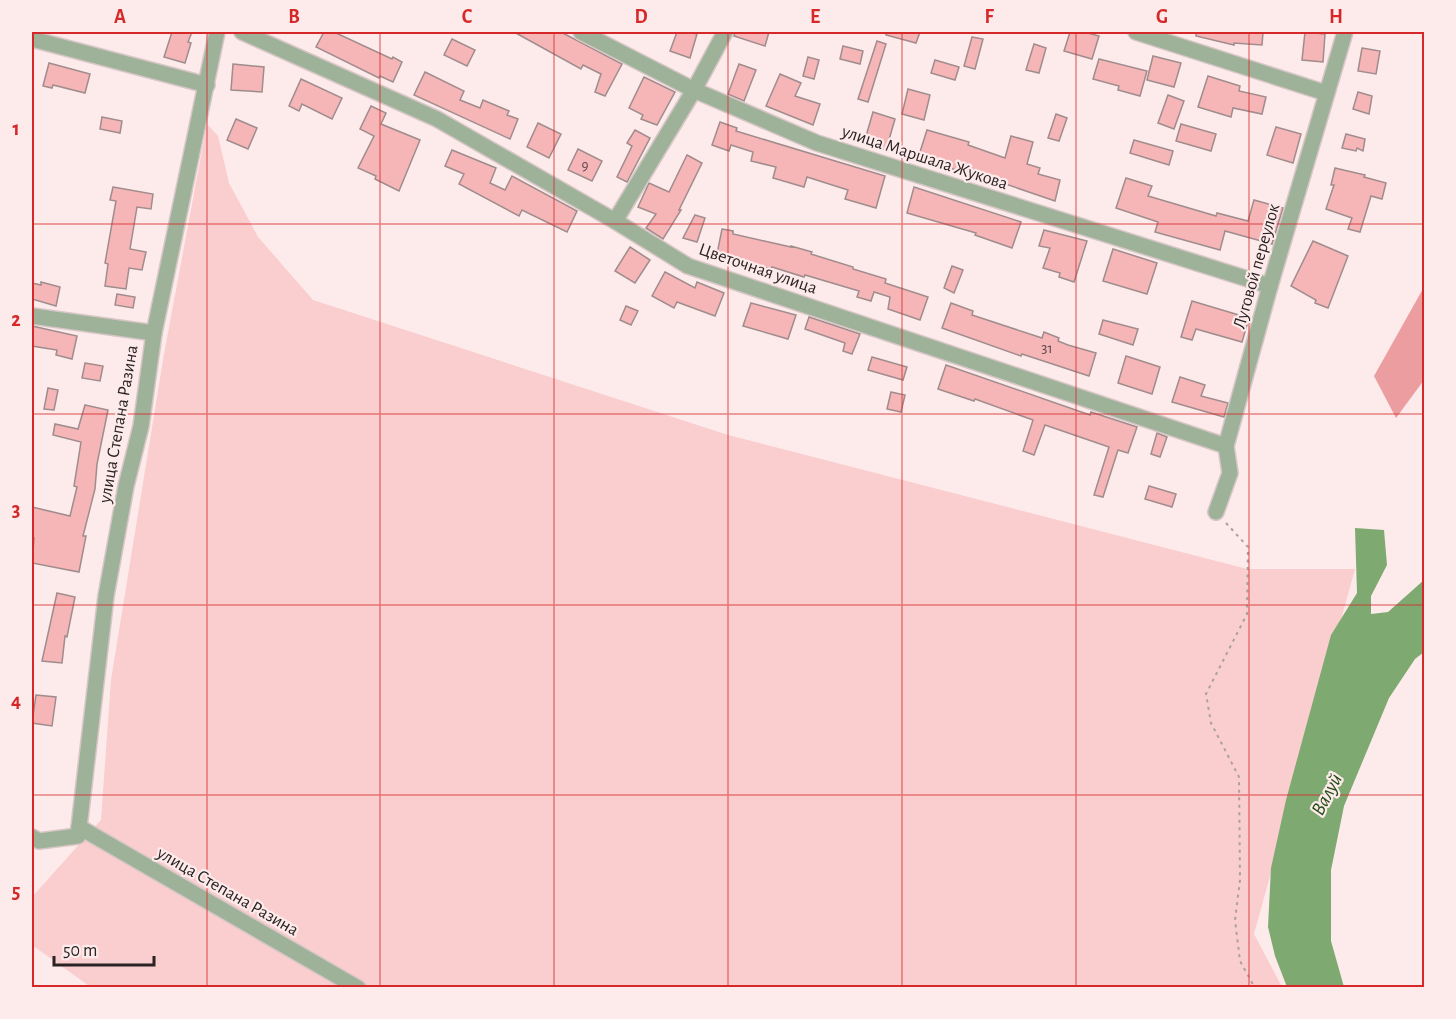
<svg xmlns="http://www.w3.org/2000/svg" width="1456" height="1019" font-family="'Alegreya Sans',sans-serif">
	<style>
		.green { fill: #facdce }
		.forest { fill: #eb9da0 }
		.water { fill: #7eaa71 }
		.building { fill: #f6b6b8; stroke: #a08c8c; stroke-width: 1.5 }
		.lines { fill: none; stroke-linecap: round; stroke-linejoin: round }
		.minor-casing { stroke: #d7c6c6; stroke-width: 18 }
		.path { stroke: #ad9f9f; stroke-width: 2; stroke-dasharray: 3 4.5; stroke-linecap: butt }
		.minor { stroke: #9eb299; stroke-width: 15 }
		.grid { fill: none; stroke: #d62828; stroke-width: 1.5; stroke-opacity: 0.55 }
		.labels { text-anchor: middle; stroke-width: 4.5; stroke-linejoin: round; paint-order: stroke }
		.number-label { font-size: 15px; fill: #5e4848 }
		.street-label { font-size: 18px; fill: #2b2323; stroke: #fdeaea }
		.water-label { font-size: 20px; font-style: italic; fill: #214c12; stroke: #fdeaea }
		.neatline { fill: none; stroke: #d62828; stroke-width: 2 }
		.grid-label { font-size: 20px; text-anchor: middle; font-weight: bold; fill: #d62828 }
	</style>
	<rect width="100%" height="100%" fill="#fdeaea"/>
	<polygon class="green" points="207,124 218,136 229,183 258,237 313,300 728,435 1247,569 1355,569 1254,934 1282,987 92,988 32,945 32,897 101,820 111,680 164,354"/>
	<polygon class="forest" points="1424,287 1424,380 1396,418 1374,376"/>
	<polygon class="water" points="1355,528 1384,530 1387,565 1371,596 1371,614 1388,612 1424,580 1424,652 1415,659 1389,698 1344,806 1331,870 1331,941 1344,987 1287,987 1275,956 1268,927 1271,868 1286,800 1331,635 1357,593"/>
	<g class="building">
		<polygon points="172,32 192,32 188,42 191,43 185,63 164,57"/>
		<polygon points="324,32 334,32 392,59 393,57 402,62 393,82 380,76 379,78 316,47"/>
		<polygon points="514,32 561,32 622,64 605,96 595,92 601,74 583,65 581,69"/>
		<polygon points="677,32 688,32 697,34 690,58 670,51"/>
		<polygon points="735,32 769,32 765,46 734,36"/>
		<polygon points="886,32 920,32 916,43 886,35"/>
		<polygon points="1070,32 1084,32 1099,36 1092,59 1064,51"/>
		<polygon points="1196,32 1263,32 1262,45 1234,43 1234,45 1196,36"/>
		<polygon points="1305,32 1325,34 1323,62 1302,60"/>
		<polygon points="972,37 983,39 975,69 964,66"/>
		<polygon points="452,39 475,50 467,66 444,55"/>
		<polygon points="877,41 886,44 868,102 858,99"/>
		<polygon points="1034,44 1046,48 1039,73 1026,70"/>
		<polygon points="843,46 863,51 860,64 840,59"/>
		<polygon points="1362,48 1380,51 1376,74 1358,71"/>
		<polygon points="1153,56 1181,63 1174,87 1147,80"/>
		<polygon points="808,57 819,60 814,79 803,76"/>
		<polygon points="1099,59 1147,71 1140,96 1118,90 1119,86 1093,79"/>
		<polygon points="935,60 959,67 955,80 931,73"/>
		<polygon points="49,63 90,74 85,93 53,85 52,88 43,86"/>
		<polygon points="233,64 264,67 262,92 231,90"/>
		<polygon points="739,64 756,70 744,101 728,94"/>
		<polygon points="425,72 464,91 460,100 480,108 483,100 509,111 507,115 518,119 510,139 414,95"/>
		<polygon points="780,74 801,83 795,96 820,104 813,125 766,106"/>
		<polygon points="1208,76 1240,86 1239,91 1266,97 1262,114 1233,108 1231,117 1198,107"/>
		<polygon points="644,77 675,92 657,125 641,119 643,115 629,108"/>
		<polygon points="301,79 342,98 332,119 302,104 299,111 289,106"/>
		<polygon points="908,89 930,95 924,120 902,114"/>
		<polygon points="1358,92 1372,96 1369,114 1353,109"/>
		<polygon points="1168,95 1184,101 1174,129 1158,123"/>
		<polygon points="371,106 386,113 381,124 420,140 399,191 375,179 376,176 358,168 374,136 360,129"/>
		<polygon points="873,112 895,119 886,150 864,143"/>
		<polygon points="1056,114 1067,118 1059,141 1048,138"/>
		<polygon points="102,117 122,121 120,133 100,129"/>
		<polygon points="236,119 257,128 248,149 227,140"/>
		<polygon points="720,122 737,128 736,131 885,176 876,208 845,199 848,190 807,177 804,187 773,178 776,167 751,161 753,152 731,145 729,151 712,145"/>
		<polygon points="538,123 561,134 549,158 527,147"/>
		<polygon points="1181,124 1216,134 1211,151 1176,141"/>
		<polygon points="1276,127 1301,134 1293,163 1267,155"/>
		<polygon points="635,130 650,138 627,182 617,177 632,146 627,143"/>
		<polygon points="927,130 969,142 968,145 1005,158 1011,136 1033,142 1027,164 1040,168 1038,174 1060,180 1055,201 988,178 987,180 918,158"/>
		<polygon points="1346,134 1365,139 1363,151 1357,148 1356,151 1342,148"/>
		<polygon points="1134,140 1173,151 1169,165 1130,153"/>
		<polygon points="578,149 602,161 592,181 568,170"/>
		<polygon points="452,150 496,168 490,183 505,190 512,176 577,211 567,232 522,210 519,216 459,184 464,174 445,166"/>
		<polygon points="687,155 702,163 679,210 681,210 663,239 646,228 656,214 638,207 649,183 669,192"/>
		<polygon points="1335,168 1365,175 1364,177 1386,183 1382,199 1371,196 1360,232 1348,229 1352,218 1326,209 1334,185 1331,185"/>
		<polygon points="1126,178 1152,186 1148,196 1216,216 1217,213 1248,221 1254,200 1283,208 1272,244 1225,231 1220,250 1155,232 1158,222 1116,208"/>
		<polygon points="113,187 153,194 151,209 137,207 130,249 146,252 142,270 129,268 126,289 105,286 108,264 105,263 116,201 110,200"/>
		<polygon points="914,187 1021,222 1012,248 975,235 976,233 907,213"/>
		<polygon points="695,215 705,218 697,242 683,238"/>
		<polygon points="722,229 733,231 733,234 791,247 791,246 812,252 811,254 853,267 853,269 886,279 885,283 928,297 920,320 888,309 890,297 874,292 871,301 857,297 859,291 805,275 804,277 772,267 771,269 727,259 727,261 716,259"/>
		<polygon points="1044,230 1087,241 1074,282 1059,277 1060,273 1043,268 1050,248 1039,246"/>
		<polygon points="1313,241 1348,256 1328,308 1315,303 1316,300 1291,286"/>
		<polygon points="630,247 650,260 635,283 615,271"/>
		<polygon points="1113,249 1157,263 1147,294 1103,281"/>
		<polygon points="952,266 963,270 954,293 944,288"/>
		<polygon points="665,272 695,288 697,282 724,293 715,316 677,302 674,308 652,296"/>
		<polygon points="41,282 60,287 56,306 32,299 32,283 41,285"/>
		<polygon points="117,294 135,297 133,308 115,305"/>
		<polygon points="1192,301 1249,318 1242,342 1196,329 1192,340 1181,337"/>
		<polygon points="751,303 796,315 788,339 743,326"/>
		<polygon points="951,303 973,311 972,315 1042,338 1044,332 1059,338 1058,341 1068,345 1096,353 1089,376 1022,354 1021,356 942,328"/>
		<polygon points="626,306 638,311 631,325 620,320"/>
		<polygon points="809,317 860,334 852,354 843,351 845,343 805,329"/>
		<polygon points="1103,320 1138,329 1133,345 1099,334"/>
		<polygon points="32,326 77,336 72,359 56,355 57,350 32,346"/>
		<polygon points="1126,356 1160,367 1152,394 1118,383"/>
		<polygon points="872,357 907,367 903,380 868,370"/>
		<polygon points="85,363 103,366 100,381 82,378"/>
		<polygon points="946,365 1090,415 1091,412 1137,427 1128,453 1118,450 1103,497 1094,495 1109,447 1045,425 1034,455 1023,451 1033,420 975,399 974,401 938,389"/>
		<polygon points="1180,377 1205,385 1201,396 1228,403 1224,417 1172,402"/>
		<polygon points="48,388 58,390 54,410 44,409"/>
		<polygon points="891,392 905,395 901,412 887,409"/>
		<polygon points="85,405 108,410 97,464 95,489 83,536 86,536 79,572 32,563 34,538 32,538 32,507 70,516 77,487 74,486 81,442 53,435 55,424 78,429"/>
		<polygon points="1157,433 1167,437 1160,457 1151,454"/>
		<polygon points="1149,486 1176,494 1172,507 1145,499"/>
		<polygon points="57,593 75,597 67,637 65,636 62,663 42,661"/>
		<polygon points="36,695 56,697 52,726 32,723"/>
	</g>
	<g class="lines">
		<g class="minor-casing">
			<g id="minor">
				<polyline points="242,32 437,119 615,221 688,266 1226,446"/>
				<polyline points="581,32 694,90 817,143 1270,286"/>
				<polyline points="1136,32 1326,93"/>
				<polyline points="32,39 207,85"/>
				<polyline points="615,221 694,90 725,32"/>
				<polyline points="32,316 154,333"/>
				<polyline points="1216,512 1230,473 1226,446 1270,286 1345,32"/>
				<polyline points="79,827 358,988"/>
				<polyline points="32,837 39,841 78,836 106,596 126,486 141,426 154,333 217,32"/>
			</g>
		</g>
		<polyline class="path" points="1226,523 1248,547 1247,614 1206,694 1211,723 1239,777 1240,880 1235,920 1240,961 1255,988"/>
		<use href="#minor" class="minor"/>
	</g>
	<path class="grid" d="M207 32V988M380 32V988M554 32V988M728 32V988M902 32V988M1076 32V988M1249 32V988M32 224H1424M32 414H1424M32 605H1424M32 795H1424"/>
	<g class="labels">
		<g class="number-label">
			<text x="585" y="170">9</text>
			<text x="1047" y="353">31</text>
		</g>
		<g class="street-label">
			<text transform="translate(925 157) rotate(18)" y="6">улица Маршала Жукова</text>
			<text transform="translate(1256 266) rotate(-74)" y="6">Луговой переулок</text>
			<text transform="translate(758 268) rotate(19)" y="6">Цветочная улица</text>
			<text transform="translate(118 424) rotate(-80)" y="6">улица Степана Разина</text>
			<text transform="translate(228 891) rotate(30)" y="6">улица Степана Разина</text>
		</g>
		<g class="water-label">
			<text transform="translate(1326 794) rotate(-62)" y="7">Валуй</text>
		</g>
	</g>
	<rect width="1456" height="1019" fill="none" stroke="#fdeaea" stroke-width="66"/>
	<path d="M54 956v9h100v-9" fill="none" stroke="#2b2323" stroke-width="3"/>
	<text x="63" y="956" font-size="18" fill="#2b2323" stroke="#fdeaea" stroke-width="4.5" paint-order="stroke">50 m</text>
	<rect x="33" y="33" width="1390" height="953" class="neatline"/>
	<g class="grid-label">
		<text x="120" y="23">A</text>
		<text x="294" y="23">B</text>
		<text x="467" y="23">C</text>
		<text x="641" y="23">D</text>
		<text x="815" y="23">E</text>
		<text x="989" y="23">F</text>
		<text x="1162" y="23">G</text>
		<text x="1336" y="23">H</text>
		<text x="16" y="135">1</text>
		<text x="16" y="326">2</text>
		<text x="16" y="516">3</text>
		<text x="16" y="707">4</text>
		<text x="16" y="898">5</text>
	</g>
</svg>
